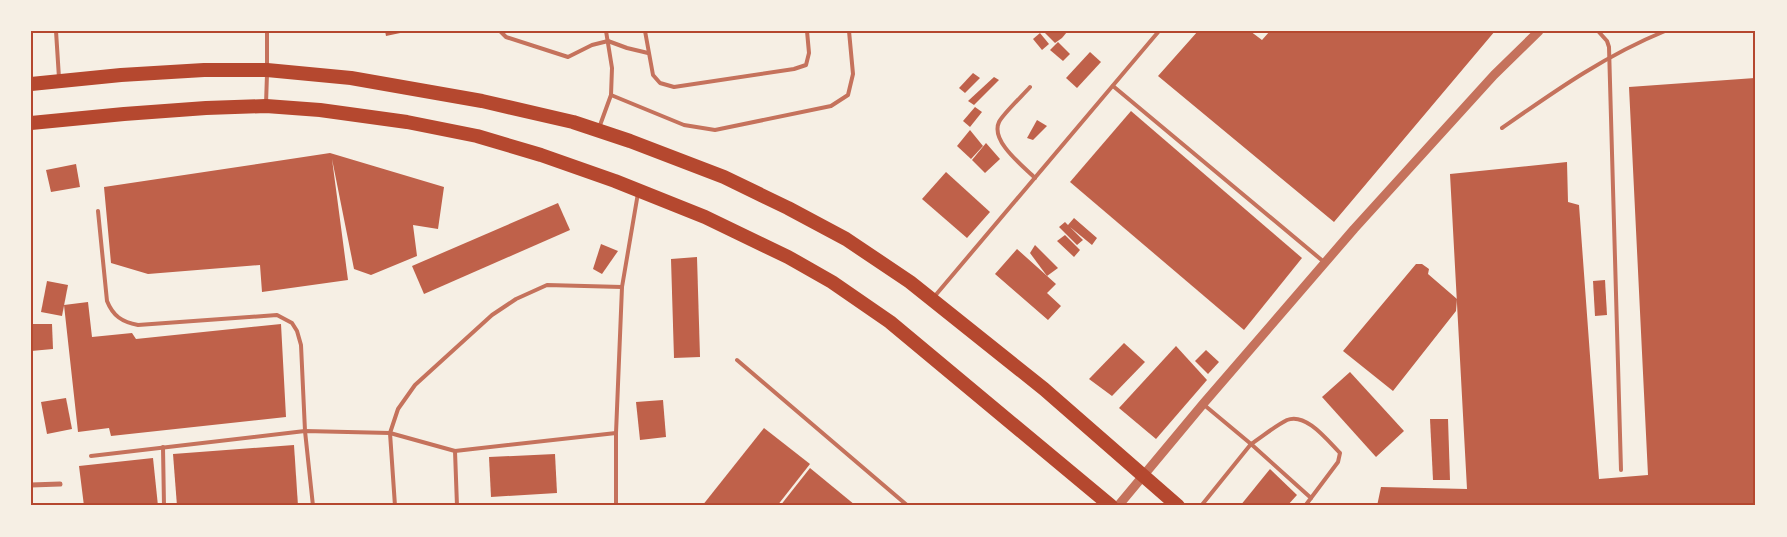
<svg xmlns="http://www.w3.org/2000/svg" width="1787" height="537" font-family="Figtree,sans-serif">
	<style>
		.building { fill: #bf614a }
		.lines { fill: none; stroke-linecap: round; stroke-linejoin: round }
		.service { stroke: #c5725c; stroke-width: 4 }
		.minor { stroke: #c5725c; stroke-width: 5 }
		.tertiary { stroke: #c5725c; stroke-width: 9 }
		.trunk { stroke: #b5482f; stroke-width: 14 }
		.neatline { fill: none; stroke: #b5482f; stroke-width: 2 }
	</style>
	<rect width="100%" height="100%" fill="#f6efe4"/>
	<g class="building">
		<polygon points="385,31 405,31 405,32 386,36"/>
		<polygon points="1043,31 1066,31 1067,32 1062,38 1055,43"/>
		<polygon points="1198,31 1250,31 1262,40 1270,31 1495,31 1334,222 1158,76"/>
		<polygon points="1040,33 1049,44 1042,50 1033,39"/>
		<polygon points="1058,42 1070,54 1063,61 1050,50"/>
		<polygon points="1090,52 1101,62 1077,88 1066,78"/>
		<polygon points="973,73 980,78 965,93 959,88"/>
		<polygon points="994,77 999,80 974,105 968,101"/>
		<polygon points="1755,78 1756,506 1377,506 1381,487 1467,489 1450,174 1567,162 1568,202 1579,205 1599,479 1648,475 1629,87"/>
		<polygon points="975,107 982,112 970,127 963,121"/>
		<polygon points="1131,111 1302,258 1244,330 1070,182"/>
		<polygon points="1037,120 1047,126 1033,140 1027,138"/>
		<polygon points="970,130 983,146 971,159 957,146"/>
		<polygon points="986,143 1000,159 985,173 972,160"/>
		<polygon points="330,153 444,187 438,229 413,225 417,256 371,275 354,269 332,159 348,280 262,292 260,265 148,274 111,263 104,187"/>
		<polygon points="76,164 80,187 51,192 46,170"/>
		<polygon points="946,172 990,212 967,238 922,199"/>
		<polygon points="558,203 570,230 424,294 412,266"/>
		<polygon points="1074,218 1097,238 1092,245 1070,227 1083,240 1077,245 1059,227 1065,222 1068,225"/>
		<polygon points="1065,235 1080,250 1074,257 1057,241"/>
		<polygon points="601,244 618,251 602,274 593,269"/>
		<polygon points="1035,245 1058,268 1047,276 1030,253"/>
		<polygon points="1017,249 1056,284 1047,293 1061,306 1048,320 995,274"/>
		<polygon points="697,257 700,357 674,358 671,259"/>
		<polygon points="1416,264 1422,264 1429,269 1428,274 1457,299 1456,311 1393,391 1343,351"/>
		<polygon points="1605,280 1607,315 1595,316 1593,281"/>
		<polygon points="47,281 68,285 62,316 41,312"/>
		<polygon points="88,302 92,337 132,333 136,339 281,324 286,417 111,436 109,428 78,432 64,305"/>
		<polygon points="31,324 52,324 53,349 31,351"/>
		<polygon points="1124,343 1145,362 1112,396 1089,379"/>
		<polygon points="1176,346 1207,380 1156,439 1119,408"/>
		<polygon points="1206,350 1219,362 1208,374 1195,361"/>
		<polygon points="1350,372 1404,431 1376,457 1322,397"/>
		<polygon points="66,398 72,429 47,434 41,402"/>
		<polygon points="663,400 666,437 640,440 636,402"/>
		<polygon points="1430,419 1448,419 1450,480 1433,480"/>
		<polygon points="764,428 810,464 777,506 702,506"/>
		<polygon points="294,445 298,506 177,506 173,454"/>
		<polygon points="555,454 557,493 491,497 489,457"/>
		<polygon points="153,458 158,506 84,506 79,466"/>
		<polygon points="810,468 855,505 854,506 780,506"/>
		<polygon points="1270,469 1297,495 1287,506 1240,506"/>
	</g>
	<g class="lines">
		<g class="service">
			<polyline points="56,31 59,78"/>
			<polyline points="267,31 267,67"/>
			<polyline points="500,31 506,37 568,57 592,45 608,41 627,48 648,53"/>
			<polyline points="645,31 653,75 660,83 674,87 794,69 806,65 809,53 807,31"/>
			<polyline points="1598,31 1607,41 1609,47 1621,470"/>
			<polyline points="1113,86 1324,262"/>
			<path d="M1030 87C1024 94 1003 114 999 122 990 141 1023 166 1035 178"/>
			<polyline points="611,95 684,125 715,130 831,106 848,95 853,74 849,31"/>
			<polyline points="266,104 267,74"/>
			<polyline points="599,128 611,95 612,68 606,31"/>
			<path d="M1502 128C1555 91 1604 56 1665 31"/>
			<path d="M98 211 107 301C113 316 122 322 138 325L277 315 292 323 297 331 301 345 305 431 313 506"/>
			<polyline points="934,297 1159,31"/>
			<polyline points="737,360 908,506"/>
			<path d="M1203 404 1251 444C1263 436 1275 426 1287 420 1306 412 1328 441 1340 453L1338 462 1311 498"/>
			<polyline points="163,447 164,506"/>
			<polyline points="455,451 616,433"/>
			<polyline points="91,456 305,431 390,433 455,451 457,506"/>
			<polyline points="395,506 390,433 398,409 415,385 492,315 516,299 547,285 622,287"/>
			<polyline points="616,506 616,433 622,287 638,193"/>
			<polyline points="1201,506 1251,444 1311,498 1305,506"/>
		</g>
		<polyline class="minor" points="31,485 60,484"/>
		<polyline class="tertiary" points="1118,506 1203,404 1354,229 1494,75 1539,31"/>
		<g class="trunk">
			<polyline points="31,84 121,75 204,70 267,70 351,78 482,101 573,122 630,141 724,177 788,208 846,239 910,282 1044,389 1178,506"/>
			<polyline points="31,123 124,114 206,108 266,106 320,110 407,122 477,136 541,155 615,181 705,217 788,257 832,282 890,322 1111,506"/>
		</g>
	</g>
	<rect width="1787" height="537" fill="none" stroke="#f6efe4" stroke-width="65"/>
	<rect x="32" y="32" width="1722" height="472" class="neatline"/>
</svg>
